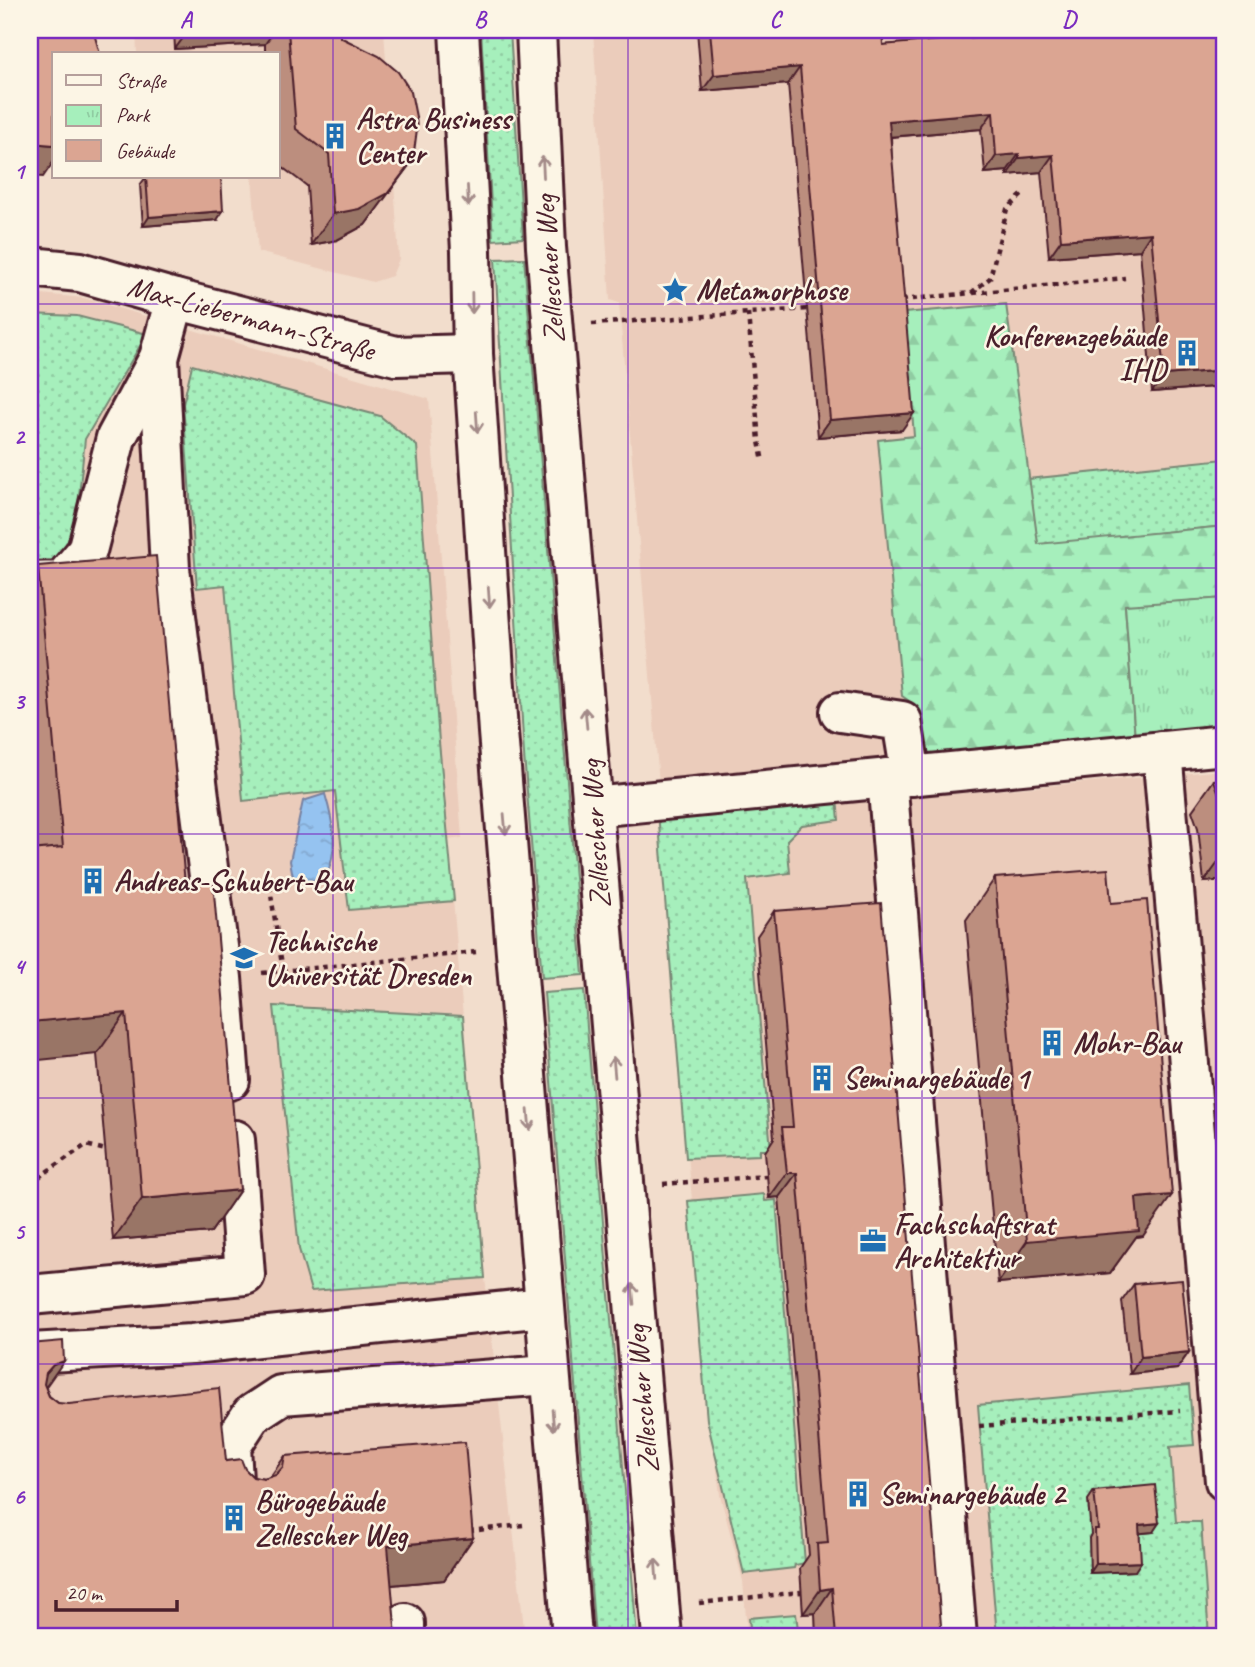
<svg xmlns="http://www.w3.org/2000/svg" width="1255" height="1667" font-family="Caveat,sans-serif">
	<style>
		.built { fill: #ebccbb }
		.grass { fill: url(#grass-dots); stroke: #788774; stroke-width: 2 }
		.forest { fill: url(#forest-firs); stroke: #788774; stroke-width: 2 }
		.park { fill: url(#park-tufts); stroke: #788774; stroke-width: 2 }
		.water { fill: url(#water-ripples); stroke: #7781a1; stroke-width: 2 }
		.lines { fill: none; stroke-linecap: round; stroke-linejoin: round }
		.minor-casing { stroke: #4a1f2b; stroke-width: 44 }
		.major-casing { stroke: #4a1f2b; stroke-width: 44 }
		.path { stroke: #4a1f2b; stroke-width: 4.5; stroke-dasharray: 5 5; stroke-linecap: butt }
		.minor { stroke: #fcf5e5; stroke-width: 38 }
		.major { stroke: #fcf5e5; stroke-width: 38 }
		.wall { fill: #bc8e7e; stroke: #4a1f2b; stroke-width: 2 }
		.shaded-wall { fill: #997466; stroke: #4a1f2b; stroke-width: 2 }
		.building { fill: #dba592; stroke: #4a1f2b; stroke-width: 2 }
		.oneway { stroke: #a38a88 }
		.grid { fill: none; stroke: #7b2cbf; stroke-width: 2; stroke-opacity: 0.55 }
		.labels { text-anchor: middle; stroke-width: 5; stroke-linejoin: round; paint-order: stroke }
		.poi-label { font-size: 30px; font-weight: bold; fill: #4a1f2b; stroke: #fcf5e5; text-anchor: start }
		.street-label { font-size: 30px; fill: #4a1f2b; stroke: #fcf5e5 }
		.neatline { fill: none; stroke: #7b2cbf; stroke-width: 2.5 }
		.grid-label { font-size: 23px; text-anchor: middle; font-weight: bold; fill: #7b2cbf }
	</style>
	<defs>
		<pattern id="grass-dots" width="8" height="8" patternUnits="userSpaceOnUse" patternTransform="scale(1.75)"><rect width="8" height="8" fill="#a6efbc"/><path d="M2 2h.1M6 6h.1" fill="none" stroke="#90cca2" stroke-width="1.8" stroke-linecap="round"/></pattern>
		<pattern id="forest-firs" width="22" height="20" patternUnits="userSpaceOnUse" patternTransform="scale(1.75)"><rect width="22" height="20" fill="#a6efbc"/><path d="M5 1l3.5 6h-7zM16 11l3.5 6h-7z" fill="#90cca2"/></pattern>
		<pattern id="park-tufts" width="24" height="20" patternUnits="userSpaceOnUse" patternTransform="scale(1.75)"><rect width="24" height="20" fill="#a6efbc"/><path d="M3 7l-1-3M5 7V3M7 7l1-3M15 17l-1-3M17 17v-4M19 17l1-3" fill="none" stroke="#90cca2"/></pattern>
		<pattern id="water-ripples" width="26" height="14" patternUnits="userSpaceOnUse" patternTransform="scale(1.75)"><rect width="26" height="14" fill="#95c3f0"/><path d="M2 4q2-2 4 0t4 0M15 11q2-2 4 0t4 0" fill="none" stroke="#82a7ce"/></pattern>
	</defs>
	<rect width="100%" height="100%" fill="#f2ddcc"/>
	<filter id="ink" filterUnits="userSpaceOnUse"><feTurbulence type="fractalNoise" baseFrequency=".0143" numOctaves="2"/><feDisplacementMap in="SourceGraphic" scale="14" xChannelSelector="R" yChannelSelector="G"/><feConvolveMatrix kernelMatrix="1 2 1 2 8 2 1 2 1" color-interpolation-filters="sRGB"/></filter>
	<g filter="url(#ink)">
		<g class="built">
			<polygon points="136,30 384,30 399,259 392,276 373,282 258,252 252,177 278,177 278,54 137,54"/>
			<polygon points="593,30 1225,30 1225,459 1028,479 1006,304 904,314 914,437 878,440 902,696 912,703 922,760 659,783 619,303 610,300"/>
			<polygon points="30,293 84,298 429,399 462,838 448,840 485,1278 525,1637 30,1637"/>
			<polygon points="1225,770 1225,1637 730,1637 729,1632 747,1629 743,1581 720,1495 709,1403 660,820"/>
		</g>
		<g class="grass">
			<polygon points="481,30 510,30 523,238 493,240"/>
			<polygon points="524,258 583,975 542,978 524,755 495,259"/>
			<polygon points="30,314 77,316 147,334 85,439 78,505 77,544 60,560 30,572"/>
			<polygon points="192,365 380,416 417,446 439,742 454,901 349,910 335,791 243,801 225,585 197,588 183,404"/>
			<polygon points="1225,459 1225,526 1038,545 1028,479"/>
			<polygon points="837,798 839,820 802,825 787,840 790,873 747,879 771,1150 760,1150 760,1155 686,1158 658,812"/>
			<polygon points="584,990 637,1637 595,1637 544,993"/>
			<polygon points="274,1006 463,1016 485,1278 311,1291 299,1249"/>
			<polygon points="764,1194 765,1201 776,1200 805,1563 795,1565 794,1568 744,1574 707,1420 688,1201"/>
			<polygon points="1189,1385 1194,1445 1170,1447 1176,1522 1201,1522 1209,1637 997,1637 978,1405"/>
			<polygon points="796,1614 799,1637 751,1637 749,1618"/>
		</g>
		<polygon class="forest" points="1006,304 1038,544 1225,526 1225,598 1125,606 1135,739 922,760 912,703 902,696 878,440 914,436 904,313"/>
		<polygon class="park" points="1225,598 1225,729 1135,739 1125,605"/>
		<path class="water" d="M325 794C333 821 340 853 324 879L294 882 290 861 303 801Z"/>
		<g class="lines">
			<g class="minor-casing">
				<g id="minor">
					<polyline points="30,267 80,272 175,299 396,356 473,354"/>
					<polyline points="159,358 170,569 222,978 230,1080"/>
					<polyline points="30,582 62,581 87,551 116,438 159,358 175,299"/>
					<polyline points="840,712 902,721 911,776"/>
					<polyline points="1162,751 1225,1481"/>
					<polyline points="887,778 957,1637"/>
					<polyline points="593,807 1225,745"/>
					<polyline points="30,1295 245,1275 235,1140"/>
					<polyline points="30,1353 192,1344 544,1307"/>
					<polyline points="234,1499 231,1446 252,1414 281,1395 549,1375"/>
					<polyline points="405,1637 405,1623"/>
				</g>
			</g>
			<g class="major-casing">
				<g id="major">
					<polyline points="459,30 471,251 473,354 498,732 572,1637"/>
					<polyline points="536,30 546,247 662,1637"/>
				</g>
			</g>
			<g class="path">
				<polyline points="973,293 1125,278"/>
				<polyline points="902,300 971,293 990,278 1007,209 1024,193"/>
				<polyline points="748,313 759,441 763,462"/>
				<polyline points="592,324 807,309"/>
				<polyline points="268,876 283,971"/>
				<polyline points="262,973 476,952"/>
				<polyline points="30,1183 86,1145 106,1150"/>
				<polyline points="663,1184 767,1176"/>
				<polyline points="979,1426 1180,1411"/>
				<polyline points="469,1531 523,1525"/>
				<polyline points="699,1603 801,1592"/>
			</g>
			<use href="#minor" class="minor"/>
			<use href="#major" class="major"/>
		</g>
		<g class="wall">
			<polygon points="174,30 340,30 340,37 413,160 365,225 337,240 311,245 307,186 278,164 278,54 265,54 265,44 175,49"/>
			<polygon points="697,30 882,30 883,45 996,35 995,30 1225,30 1225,386 1152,392 1140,250 1049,257 1041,172 1007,175 1007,171 985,173 981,129 891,137 902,430 818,437 788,84 702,91"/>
			<polygon points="146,177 217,220 143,226 140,185"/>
			<polygon points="38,566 185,884 240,1190 211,1232 113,1240 97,1054 31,850 30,838 30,578"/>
			<polygon points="1225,779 1225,880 1204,882 1198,828 1192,811 1214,780"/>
			<polygon points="995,878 1111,903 1143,1236 1136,1237 1110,1273 998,1283 966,920"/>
			<polygon points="774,911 942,1637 816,1637 815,1613 803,1614 800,1568 809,1555 779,1197 769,1198 765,1152 774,1138 757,936"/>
			<polygon points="1134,1284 1189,1352 1177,1369 1130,1374 1122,1301"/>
			<polygon points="30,1344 49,1396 58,1403 226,1461 245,1469 253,1477 264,1479 270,1477 285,1456 473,1538 444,1580 391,1585 30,1637"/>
			<polygon points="1094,1491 1153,1532 1140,1533 1135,1571 1090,1573 1089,1538 1091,1534 1088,1500"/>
		</g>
		<g class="shaded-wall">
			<polygon points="189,30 275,30 265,44 175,49"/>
			<polygon points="800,67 788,84 702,91 714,75"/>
			<polygon points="993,112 981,129 877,138 889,121"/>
			<polygon points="30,143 54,145 54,161 43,177 30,176"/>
			<polygon points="1019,154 1007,171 985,173 996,156"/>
			<polygon points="1053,155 1041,172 1007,175 1019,158"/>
			<polygon points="413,160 365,225 337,240 311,245 333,214"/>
			<polygon points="223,211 217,220 143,226 149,217"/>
			<polygon points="1151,233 1140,250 1049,257 1061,240"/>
			<polygon points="1225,370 1225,386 1152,392 1164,375"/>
			<polygon points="914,413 902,430 818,437 830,420"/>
			<polygon points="1225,853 1225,880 1204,882"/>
			<polygon points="126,1013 97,1054 30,1061 30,1022"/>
			<polygon points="787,1173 797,1173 779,1197 769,1198"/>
			<polygon points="240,1190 211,1232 113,1240 142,1199"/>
			<polygon points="1172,1195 1143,1236 1136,1237 1110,1273 998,1283 1027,1241 1136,1198"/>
			<polygon points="1189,1352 1177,1369 1130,1374 1141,1357"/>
			<polygon points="64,1361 35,1402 46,1373 53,1365"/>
			<polygon points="1159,1523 1153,1532 1133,1534 1139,1525"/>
			<polygon points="473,1538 444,1580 359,1588 388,1546"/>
			<polygon points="1141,1562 1135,1571 1090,1573 1096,1564"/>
			<polygon points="832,1588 815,1613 803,1614 820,1590"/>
		</g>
		<g class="building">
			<polygon points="30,30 93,30 100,54 54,54 54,145 30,143"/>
			<polygon points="288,30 340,30 340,37 379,56 398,72 411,92 416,117 417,129 413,160 387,194 359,209 333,214 329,154 296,129"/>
			<polygon points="710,30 882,30 883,45 1009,34 1009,30 1225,30 1225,370 1164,375 1151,233 1061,240 1053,155 1019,158 1019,154 996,156 993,112 889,121 914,413 830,420 800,67 714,75"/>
			<polygon points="146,177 221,177 223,211 149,217"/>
			<polygon points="156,556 185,884 213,882 240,1190 142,1199 126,1013 30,1022 30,850 63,847 38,566"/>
			<polygon points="1225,779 1225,842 1220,797 1214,780"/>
			<polygon points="1108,869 1111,903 1147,900 1172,1195 1136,1198 1139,1231 1027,1241 995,878"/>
			<polygon points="881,903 942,1637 836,1637 832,1588 820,1590 817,1544 828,1543 797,1173 787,1173 782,1127 793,1127 774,911"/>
			<polygon points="1182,1280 1189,1352 1141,1357 1134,1284"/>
			<polygon points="63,1341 64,1361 53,1365 46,1373 44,1384 49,1396 58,1403 69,1404 219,1388 226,1461 241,1459 245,1469 253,1477 264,1479 276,1475 283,1467 285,1456 465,1442 473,1538 388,1546 396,1637 30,1637 30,1344"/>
			<polygon points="1155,1485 1159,1523 1139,1525 1141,1562 1096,1564 1095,1529 1098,1529 1094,1491"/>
		</g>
		<defs><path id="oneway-shaft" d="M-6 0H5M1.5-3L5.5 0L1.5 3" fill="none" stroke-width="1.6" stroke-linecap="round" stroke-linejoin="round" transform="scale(1.75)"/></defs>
		<g class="oneway">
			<use href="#oneway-shaft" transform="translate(543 167) rotate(-93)"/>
			<use href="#oneway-shaft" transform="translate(468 196) rotate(87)"/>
			<use href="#oneway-shaft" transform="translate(472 303) rotate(89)"/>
			<use href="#oneway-shaft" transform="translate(477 422) rotate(86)"/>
			<use href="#oneway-shaft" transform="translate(489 597) rotate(86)"/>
			<use href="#oneway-shaft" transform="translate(586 718) rotate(-95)"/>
			<use href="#oneway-shaft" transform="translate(505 824) rotate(85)"/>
			<use href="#oneway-shaft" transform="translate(614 1067) rotate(-95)"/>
			<use href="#oneway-shaft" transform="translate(529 1120) rotate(85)"/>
			<use href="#oneway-shaft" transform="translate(633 1294) rotate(-95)"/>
			<use href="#oneway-shaft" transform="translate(553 1420) rotate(85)"/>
			<use href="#oneway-shaft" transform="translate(656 1569) rotate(-94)"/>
		</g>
	</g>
	<path class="grid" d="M333 30V1637M628 30V1637M922 30V1637M30 304H1225M30 568H1225M30 834H1225M30 1098H1225M30 1364H1225"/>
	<defs>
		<g id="building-bare" transform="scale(2.1)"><path d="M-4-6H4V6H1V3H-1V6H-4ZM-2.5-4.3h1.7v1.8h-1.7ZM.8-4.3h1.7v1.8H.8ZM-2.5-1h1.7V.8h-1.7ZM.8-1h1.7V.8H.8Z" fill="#1f6fb2" stroke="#fcf5e5" stroke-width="2.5" paint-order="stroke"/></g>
		<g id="sight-bare" transform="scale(2.1)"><path d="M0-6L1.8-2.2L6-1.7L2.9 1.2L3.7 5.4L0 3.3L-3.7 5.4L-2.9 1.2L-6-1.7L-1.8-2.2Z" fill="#1f6fb2" stroke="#fcf5e5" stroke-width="2.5" paint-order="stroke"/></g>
		<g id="university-bare" transform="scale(2.1)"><path d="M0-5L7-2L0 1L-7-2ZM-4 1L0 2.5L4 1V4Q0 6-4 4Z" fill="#1f6fb2" stroke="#fcf5e5" stroke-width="2.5" paint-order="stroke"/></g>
		<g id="office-bare" transform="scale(2.1)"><path d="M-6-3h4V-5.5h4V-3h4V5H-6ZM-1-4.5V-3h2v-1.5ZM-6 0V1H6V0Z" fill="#1f6fb2" stroke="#fcf5e5" stroke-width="2.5" paint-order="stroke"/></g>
	</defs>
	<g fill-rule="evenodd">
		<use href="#building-bare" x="335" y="136"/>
		<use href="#sight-bare" x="675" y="290"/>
		<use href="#building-bare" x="1187" y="353"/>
		<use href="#building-bare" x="93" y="881"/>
		<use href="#university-bare" x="244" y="958"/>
		<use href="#building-bare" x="1052" y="1043"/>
		<use href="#building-bare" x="822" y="1078"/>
		<use href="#office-bare" x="873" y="1241"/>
		<use href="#building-bare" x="858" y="1494"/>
		<use href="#building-bare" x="234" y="1518"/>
	</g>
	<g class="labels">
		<g class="poi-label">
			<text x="356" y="129">Astra Business<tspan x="356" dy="34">Center</tspan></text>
			<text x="696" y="300">Metamorphose</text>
			<text x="1166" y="346" text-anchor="end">Konferenzgebäude<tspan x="1166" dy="34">IHD</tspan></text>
			<text x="114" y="891">Andreas-Schubert-Bau</text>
			<text x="265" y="951">Technische<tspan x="265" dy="34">Universität Dresden</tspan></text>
			<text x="1073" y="1053">Mohr-Bau</text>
			<text x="843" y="1088">Seminargebäude 1</text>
			<text x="894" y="1234">Fachschaftsrat<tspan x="894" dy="34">Architektiur</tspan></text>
			<text x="879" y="1504">Seminargebäude 2</text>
			<text x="255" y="1511">Bürogebäude<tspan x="255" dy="34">Zellescher Weg</tspan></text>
		</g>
		<g class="street-label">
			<text transform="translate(549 269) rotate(-94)" y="10">Zellescher Weg</text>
			<text transform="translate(251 318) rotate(15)" y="10">Max-Liebermann-Straße</text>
			<text transform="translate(595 834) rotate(-94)" y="10">Zellescher Weg</text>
			<text transform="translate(642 1399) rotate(-95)" y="10">Zellescher Weg</text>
		</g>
	</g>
	<rect width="1255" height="1667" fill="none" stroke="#fcf5e5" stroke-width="77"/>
	<rect x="52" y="52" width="228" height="126" fill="#fcf5e5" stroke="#b59f9b" stroke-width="2"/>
	<rect x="66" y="75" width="35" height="10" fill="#fcf5e5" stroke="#b59f9b" stroke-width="2"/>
	<text x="116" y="88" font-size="21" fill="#4a1f2b">Straße</text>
	<rect x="66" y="105" width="35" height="21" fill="url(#park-tufts)" stroke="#b59f9b" stroke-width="2"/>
	<text x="116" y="122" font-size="21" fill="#4a1f2b">Park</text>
	<rect x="66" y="140" width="35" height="21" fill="#dba592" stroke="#b59f9b" stroke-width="2"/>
	<text x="116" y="158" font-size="21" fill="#4a1f2b">Gebäude</text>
	<path d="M56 1600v10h121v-10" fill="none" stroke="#4a1f2b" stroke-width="3.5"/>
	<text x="66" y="1600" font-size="21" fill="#4a1f2b" stroke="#fcf5e5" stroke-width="5" paint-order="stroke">20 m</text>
	<rect x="38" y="38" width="1178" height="1590" class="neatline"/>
	<g class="grid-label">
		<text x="186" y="27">A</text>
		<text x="480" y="27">B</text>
		<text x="775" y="27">C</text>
		<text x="1069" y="27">D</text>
		<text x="19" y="179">1</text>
		<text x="19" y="444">2</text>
		<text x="19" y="709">3</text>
		<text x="19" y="974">4</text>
		<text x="19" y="1239">5</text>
		<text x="19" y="1504">6</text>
	</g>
</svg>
